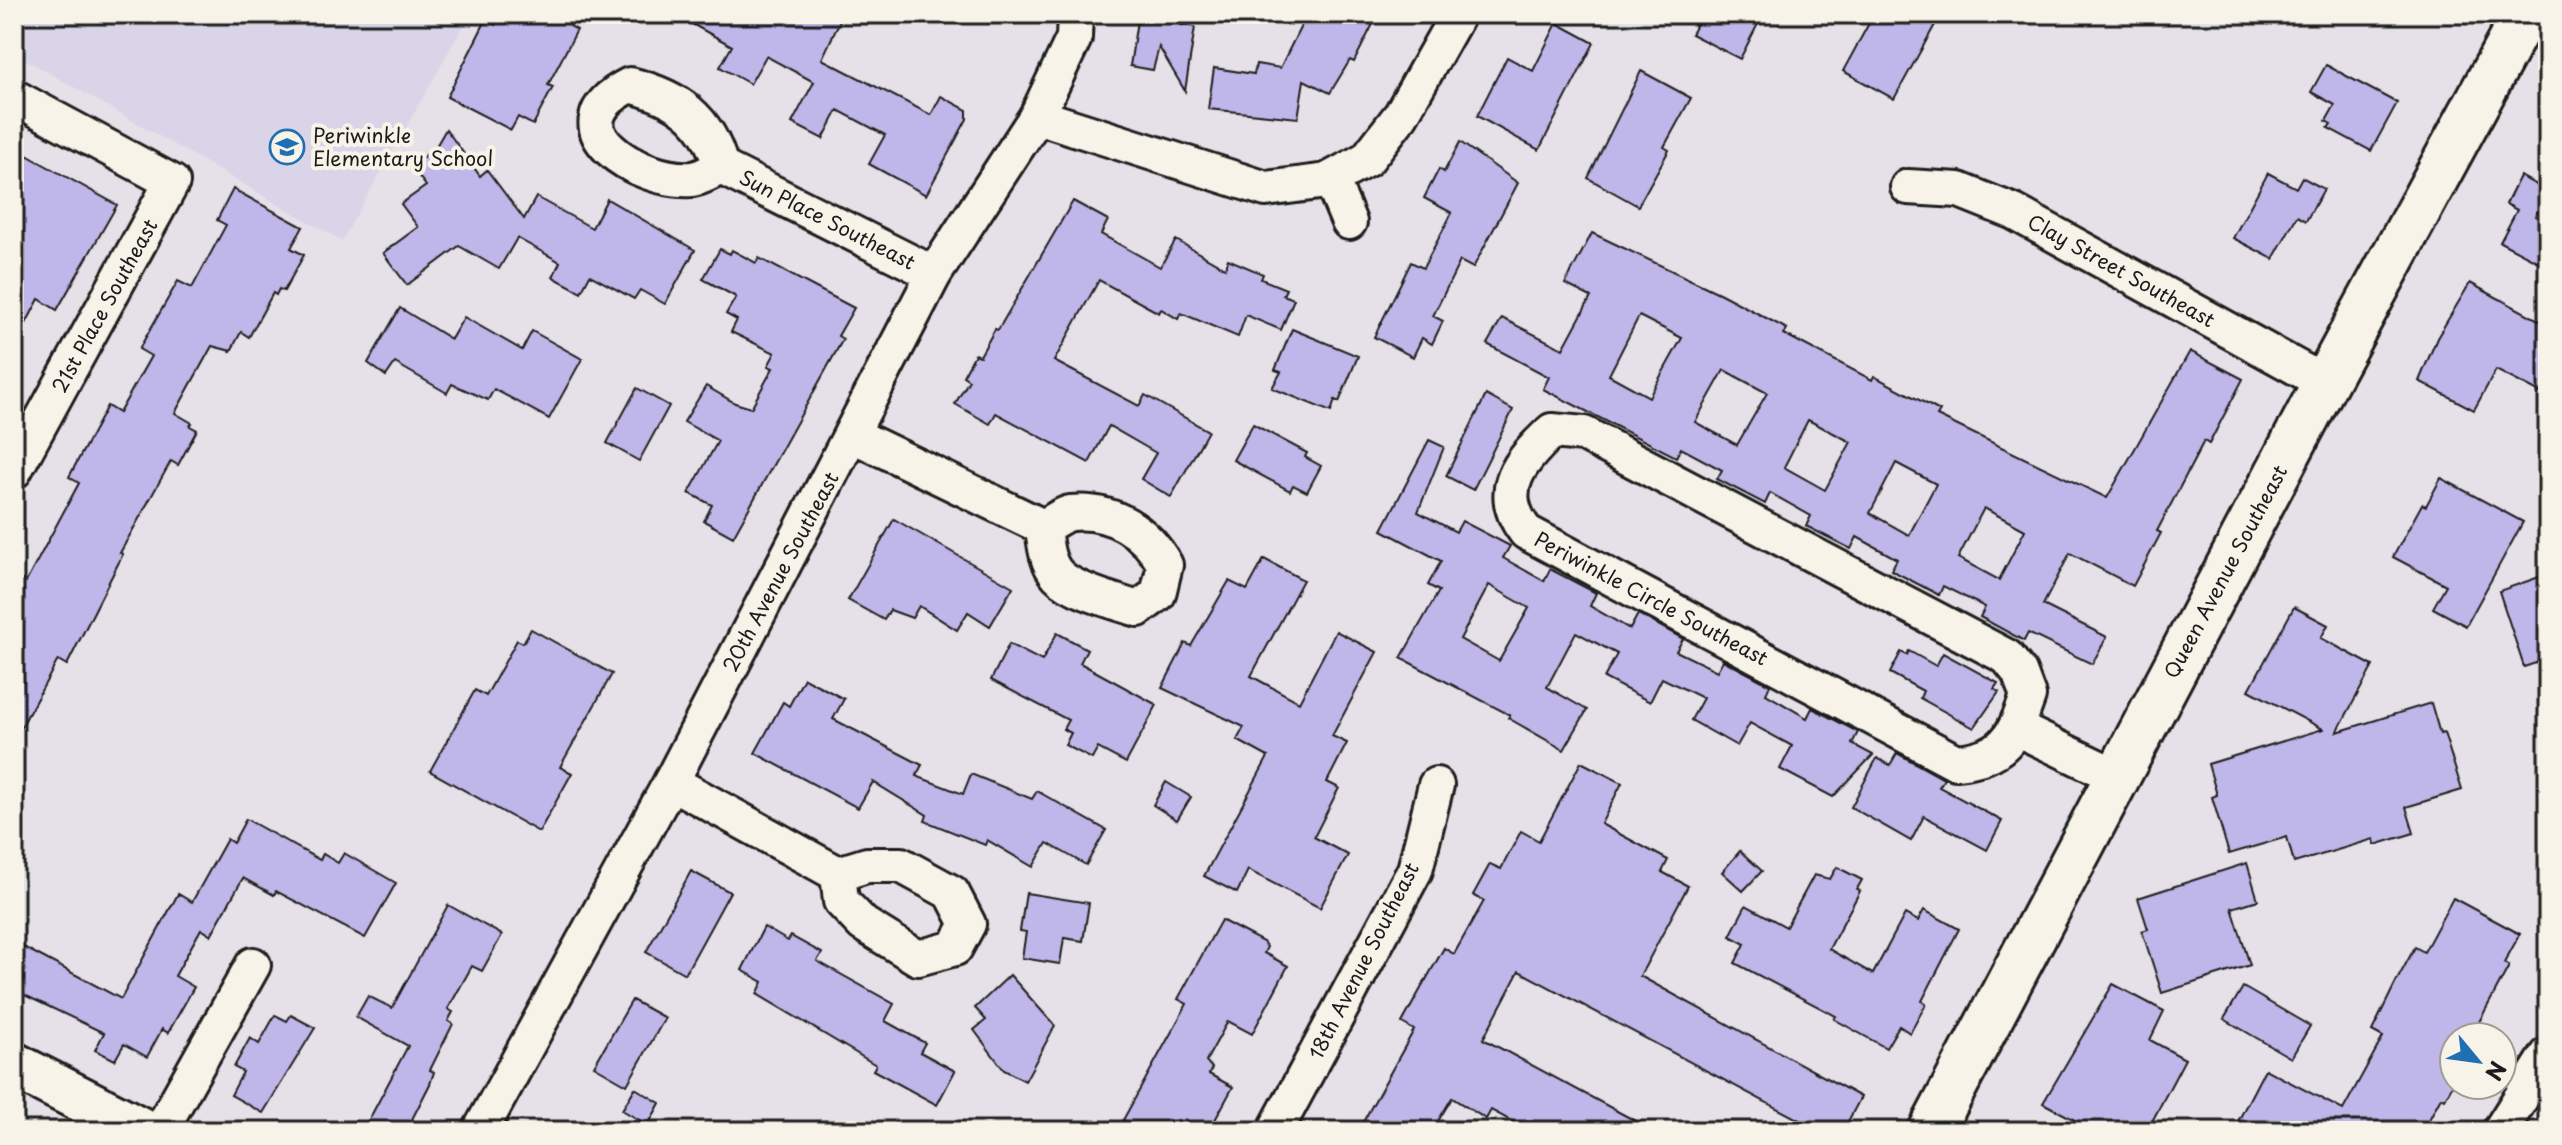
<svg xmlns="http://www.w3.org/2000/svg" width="2562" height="1145" font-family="'Playpen Sans',sans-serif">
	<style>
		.built { fill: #dad4e8 }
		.building { fill: #bfb7e9; stroke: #1c1c1c; stroke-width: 2; fill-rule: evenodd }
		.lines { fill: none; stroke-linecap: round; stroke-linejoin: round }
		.street-casing { stroke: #1c1c1c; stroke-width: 40 }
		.secondary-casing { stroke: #1c1c1c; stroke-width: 50 }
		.street { stroke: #f7f3e8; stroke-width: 34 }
		.secondary { stroke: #f7f3e8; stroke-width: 44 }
		.labels { text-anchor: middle; stroke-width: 8; stroke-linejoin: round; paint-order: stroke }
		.poi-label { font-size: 20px; fill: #1c1c1c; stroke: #f7f3e8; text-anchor: start }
		.street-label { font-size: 20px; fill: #1c1c1c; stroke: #f7f3e8 }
	</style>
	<rect width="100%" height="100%" fill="#e6e1e8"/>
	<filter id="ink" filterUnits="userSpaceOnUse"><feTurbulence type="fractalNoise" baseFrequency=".0125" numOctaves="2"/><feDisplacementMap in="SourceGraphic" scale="16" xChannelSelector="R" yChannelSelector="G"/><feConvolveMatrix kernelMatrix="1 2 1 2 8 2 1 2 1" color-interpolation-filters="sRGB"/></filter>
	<g filter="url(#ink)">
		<polygon class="built" points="14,14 470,14 342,241 14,53"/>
		<g class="building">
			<polygon points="501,14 576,14 570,26 577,30 548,85 553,87 533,125 518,117 511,130 447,97 486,20 495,25"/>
			<polygon points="674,14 843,14 822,59 931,115 941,96 967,110 967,119 926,195 869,164 885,135 838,110 823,139 792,123 814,82 766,56 750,84 720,67 732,46"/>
			<polygon points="1138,14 1182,14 1181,25 1195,27 1185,91 1159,47 1153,70 1130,66"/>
			<polygon points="1307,14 1378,14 1354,62 1350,60 1330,93 1304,80 1298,118 1208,109 1214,68 1254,74 1256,64 1280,68"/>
			<polygon points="1702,14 1763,14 1740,59 1691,34"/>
			<polygon points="1874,14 1941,14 1894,99 1843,71"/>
			<polygon points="1557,23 1594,43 1539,150 1477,116 1507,57 1533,71"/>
			<polygon points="2326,65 2397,103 2371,151 2328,128 2331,124 2326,121 2335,105 2311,92"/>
			<polygon points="1641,71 1691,98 1664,147 1669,150 1638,206 1588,178"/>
			<polygon points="446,129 480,176 487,170 524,219 536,197 592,228 607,199 695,250 665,304 640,290 634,299 590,275 581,292 553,277 560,262 517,238 499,269 459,246 407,285 383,253 418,227 401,204 426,186 411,166 435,148"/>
			<polygon points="1460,142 1518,183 1473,268 1460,261 1433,316 1443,321 1432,344 1422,338 1413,357 1374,337 1411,262 1423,268 1452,213 1424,198 1439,169 1444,172"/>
			<polygon points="14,148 117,205 57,310 39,299 14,346"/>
			<polygon points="2268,173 2296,188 2302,177 2324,189 2306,221 2297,216 2273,259 2233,238"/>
			<polygon points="2520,176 2548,191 2535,216 2548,223 2548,267 2500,242 2517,210 2506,204"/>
			<polygon points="233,189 303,227 291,248 304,255 284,291 279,289 276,295 273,293 249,337 241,332 231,351 212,346 175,413 192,423 190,426 197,430 178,465 171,461 120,553 123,554 67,665 58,660 14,740 14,576 26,582 79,483 69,477 107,406 119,413 151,356 139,349 178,281 192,288 226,225 217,220"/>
			<polygon points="1073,201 1108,220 1101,234 1160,267 1176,240 1225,268 1228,259 1263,274 1261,279 1286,289 1283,295 1294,299 1281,330 1246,315 1238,337 1181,313 1178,319 1161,309 1159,313 1099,280 1054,361 1139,406 1145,395 1208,431 1171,497 1141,479 1156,453 1109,426 1089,463 996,413 990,424 955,404 969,380 963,376 975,354 980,356 995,329 998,330"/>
			<path d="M1592 233 1721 294 1787 329 1784 334 1872 380 1874 376 1940 411 1937 416 2107 498 2190 351 2243 379 2209 444 2204 441 2157 531 2161 533 2133 586 2070 553 2043 605 2107 637 2092 664 2028 633 2024 641 1980 617 1985 607 1943 586 1939 595 1891 570 1897 559 1857 537 1851 549 1806 526 1811 516 1770 493 1765 504 1717 479 1722 470 1681 448 1676 457 1543 389 1549 377 1487 344 1502 318 1563 349 1591 297 1565 284ZM1639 316 1682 338 1649 397 1609 375ZM1724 370 1767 393 1737 445 1695 422ZM1808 420 1851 442 1825 490 1784 467ZM1896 463 1936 484 1909 535 1870 513ZM1984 508 2025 530 1999 580 1958 558Z"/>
			<polygon points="720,249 730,254 732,250 756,263 759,258 854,308 838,336 843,339 733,537 704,521 712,505 689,493 718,441 684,422 706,386 735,403 751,408 773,368 768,366 775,353 731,332 737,320 726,314 736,297 703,279"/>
			<polygon points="2470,283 2548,325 2548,397 2496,370 2474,410 2419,381 2437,338"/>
			<polygon points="400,308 451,339 464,317 522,350 532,331 582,359 549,419 494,389 488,400 452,384 447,393 395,363 386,376 368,363"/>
			<polygon points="1292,329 1358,356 1339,402 1335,400 1331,412 1272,388 1281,372 1275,370"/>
			<polygon points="637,388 669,406 639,461 607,443"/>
			<polygon points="1486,395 1513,410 1473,490 1446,476"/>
			<polygon points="1253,424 1307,453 1305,457 1321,466 1307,492 1293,485 1290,491 1233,460"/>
			<path d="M1429 440 1444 447 1418 512 1456 532 1462 521 1510 546 1503 558 1544 581 1550 569 1596 593 1590 606 1630 629 1638 614 1683 639 1676 651 1717 671 1723 660 1770 685 1766 694 1807 718 1812 708 1858 732 1852 744 1873 755 1833 797 1780 769 1792 746 1750 723 1737 746 1691 720 1703 698 1662 678 1650 702 1604 678 1617 654 1576 632 1547 687 1587 710 1564 750 1508 718 1510 715 1401 658 1439 591 1428 585 1441 561 1382 530ZM1489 585 1529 608 1499 661 1460 639Z"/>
			<polygon points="2441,478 2523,522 2466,626 2433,608 2446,585 2393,557 2422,504 2426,506"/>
			<polygon points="894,519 1013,587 990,626 968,612 957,630 919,606 912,618 890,610 884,620 848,600"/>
			<polygon points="1264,559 1303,580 1251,676 1299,702 1336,631 1377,652 1332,736 1347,743 1327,782 1339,788 1314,837 1348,855 1320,908 1248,870 1237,893 1204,876 1268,757 1237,740 1244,727 1162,688 1185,643 1191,646 1229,581 1247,590"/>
			<polygon points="2548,574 2548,659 2524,667 2499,591"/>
			<polygon points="2294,607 2328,625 2321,638 2373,666 2337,732 2431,703 2440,734 2444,733 2462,790 2406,807 2414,833 2375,845 2374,839 2294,863 2287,837 2229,854 2212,797 2217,795 2208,764 2323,729 2249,690"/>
			<polygon points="531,629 612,674 560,767 572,773 539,832 430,771 475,690 486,696 517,640 523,643"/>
			<polygon points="1057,633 1087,649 1080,663 1157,705 1126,763 1098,748 1092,759 1065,745 1071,733 1063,729 1068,720 991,680 1009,644 1042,661"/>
			<polygon points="1909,651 1936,666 1943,653 1998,683 1994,689 1999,692 1974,728 1920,698 1923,691 1890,673 1901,652 1907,655"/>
			<polygon points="804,678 844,699 833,719 922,765 916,776 963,794 971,774 1032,799 1037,791 1106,830 1086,865 1047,843 1033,867 987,840 985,845 925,821 927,815 873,782 858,808 755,753 783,702 789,706"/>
			<polygon points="1897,753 1944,779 1939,787 2002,821 1987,850 1924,816 1911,841 1851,807 1877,758 1890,765"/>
			<polygon points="1581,762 1622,783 1601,824 1668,860 1662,872 1688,886 1640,976 1861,1097 1843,1131 1820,1131 1519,971 1483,1039 1654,1131 1550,1131 1533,1122 1528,1130 1491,1110 1486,1119 1452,1098 1432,1131 1358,1131 1414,1030 1402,1023 1419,992 1444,948 1454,954 1484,901 1473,895 1490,864 1501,869 1521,831 1539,841"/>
			<polygon points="1166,782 1191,797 1177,820 1153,805"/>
			<polygon points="246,819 320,860 323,854 338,863 344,853 396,883 365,938 276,891 274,895 243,878 211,935 201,929 175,976 194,987 168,1033 162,1029 147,1057 124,1044 115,1060 95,1050 104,1033 14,990 14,942 121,999 178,894 192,902 227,839 233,843"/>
			<polygon points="1740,851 1762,871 1743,891 1722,872"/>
			<polygon points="2247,863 2258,900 2232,908 2250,965 2162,993 2142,931 2148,929 2138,898"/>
			<polygon points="1837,867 1862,880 1857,889 1860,891 1829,949 1873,974 1905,914 1918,921 1924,910 1959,929 1922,1001 1926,1004 1910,1033 1899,1026 1886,1048 1834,1019 1836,1016 1735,963 1745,944 1730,936 1746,905 1786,927 1814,875 1830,879"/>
			<polygon points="691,871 730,892 685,974 646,952"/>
			<polygon points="1026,893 1089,903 1083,941 1064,938 1060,964 1022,958 1026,932 1020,931"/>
			<polygon points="2453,898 2520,934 2504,963 2509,966 2471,1037 2454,1037 2454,1082 2445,1099 2441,1097 2423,1131 2233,1131 2265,1069 2343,1110 2383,1037 2372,1031 2396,982 2415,947 2424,952"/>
			<polygon points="448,905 502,935 482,971 472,966 448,1009 453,1012 448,1021 453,1024 430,1070 434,1072 430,1084 406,1131 363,1131 408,1046 356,1017 368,996 392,1008"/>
			<polygon points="1221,920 1263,942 1267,947 1264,953 1288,966 1252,1034 1228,1021 1206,1061 1212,1068 1209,1074 1233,1087 1209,1131 1143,1131 1123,1120 1187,1004 1178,999"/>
			<polygon points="764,927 788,941 791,936 822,953 817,961 894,1004 885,1021 925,1043 920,1052 955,1071 937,1105 873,1070 876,1065 757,994 763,982 742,970"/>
			<polygon points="1010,975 1055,1026 1025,1081 1004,1070 974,1030 986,1020 975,1008"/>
			<polygon points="2113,984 2164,1011 2150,1040 2185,1059 2147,1131 2095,1131 2043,1103"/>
			<polygon points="2243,987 2310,1026 2291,1058 2224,1019"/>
			<polygon points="632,1000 665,1018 627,1085 594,1066"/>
			<polygon points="275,1015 287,1021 291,1015 315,1028 263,1113 231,1095 243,1072 234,1067 250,1038 259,1044"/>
			<polygon points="635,1088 660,1103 648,1125 622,1110"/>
		</g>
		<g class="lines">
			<g class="street-casing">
				<g id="street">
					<polyline points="14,97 172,182 14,471"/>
					<polyline points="1037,116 1266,189 1327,181 1367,159 1401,115 1458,14"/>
					<path d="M721 167C712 171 702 178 692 179 640 183 546 127 630 85 678 97 708 118 721 167L934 274"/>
					<polyline points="1331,179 1349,222"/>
					<polyline points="1908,187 1959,190 2014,212 2325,383"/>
					<path d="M1552 431 1584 434 2007 657 2019 672 2028 696C2013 740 2004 757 1956 762L1526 532C1494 491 1520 461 1552 431Z"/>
					<path d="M853 435 1043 527C1052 523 1062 514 1071 513 1112 509 1146 531 1165 565L1158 594 1138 609C1117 602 1073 591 1058 575 1046 562 1045 543 1043 527"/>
					<polyline points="2016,728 2118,777"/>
					<polyline points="671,782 838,874 867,865 901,865 952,893 968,924 955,948 918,958 863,924 841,901 838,874"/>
					<polyline points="160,1131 253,965"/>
					<polyline points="480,1131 671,782 934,274 1037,116 1074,38 1075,14"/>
					<polyline points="1275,1131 1415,870 1436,785"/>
					<polyline points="2500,1131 2548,1055"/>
				</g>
			</g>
			<g class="secondary-casing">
				<g id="secondary">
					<polyline points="14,1065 143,1131"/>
					<polyline points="1931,1131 2325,383 2525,14"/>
				</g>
			</g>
			<use href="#street" class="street"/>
			<use href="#secondary" class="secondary"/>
		</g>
	</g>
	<defs>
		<g id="school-ring" transform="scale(1.8)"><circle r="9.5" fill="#f7f3e8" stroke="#1f6fb2" stroke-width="1.5"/><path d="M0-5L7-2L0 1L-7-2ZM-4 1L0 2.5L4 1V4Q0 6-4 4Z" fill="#1f6fb2"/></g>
	</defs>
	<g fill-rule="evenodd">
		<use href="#school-ring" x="287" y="147"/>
	</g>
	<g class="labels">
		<g class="poi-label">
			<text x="313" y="143">Periwinkle<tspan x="313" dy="23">Elementary School</tspan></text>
		</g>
		<g class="street-label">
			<text transform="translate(827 220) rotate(27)" y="7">Sun Place Southeast</text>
			<text transform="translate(2121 271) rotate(29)" y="7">Clay Street Southeast</text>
			<text transform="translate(105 306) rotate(-61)" y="7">21st Place Southeast</text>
			<text transform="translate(781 572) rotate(-62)" y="7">20th Avenue Southeast</text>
			<text transform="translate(2226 572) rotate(-62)" y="7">Queen Avenue Southeast</text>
			<text transform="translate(1651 599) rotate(28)" y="7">Periwinkle Circle Southeast</text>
			<text transform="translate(1364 961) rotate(-63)" y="7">18th Avenue Southeast</text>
		</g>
	</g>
	<rect width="2562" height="1145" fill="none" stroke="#f7f3e8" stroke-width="48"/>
	<rect x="24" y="24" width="2514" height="1097" fill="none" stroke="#1c1c1c" stroke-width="3" filter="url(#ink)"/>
	<g transform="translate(2478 1061) rotate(119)"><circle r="38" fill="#f7f3e8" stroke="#9f9d96" stroke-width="2"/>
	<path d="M0-6L14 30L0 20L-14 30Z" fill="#1f6fb2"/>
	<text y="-12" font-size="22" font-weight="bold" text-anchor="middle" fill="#1c1c1c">N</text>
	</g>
</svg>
